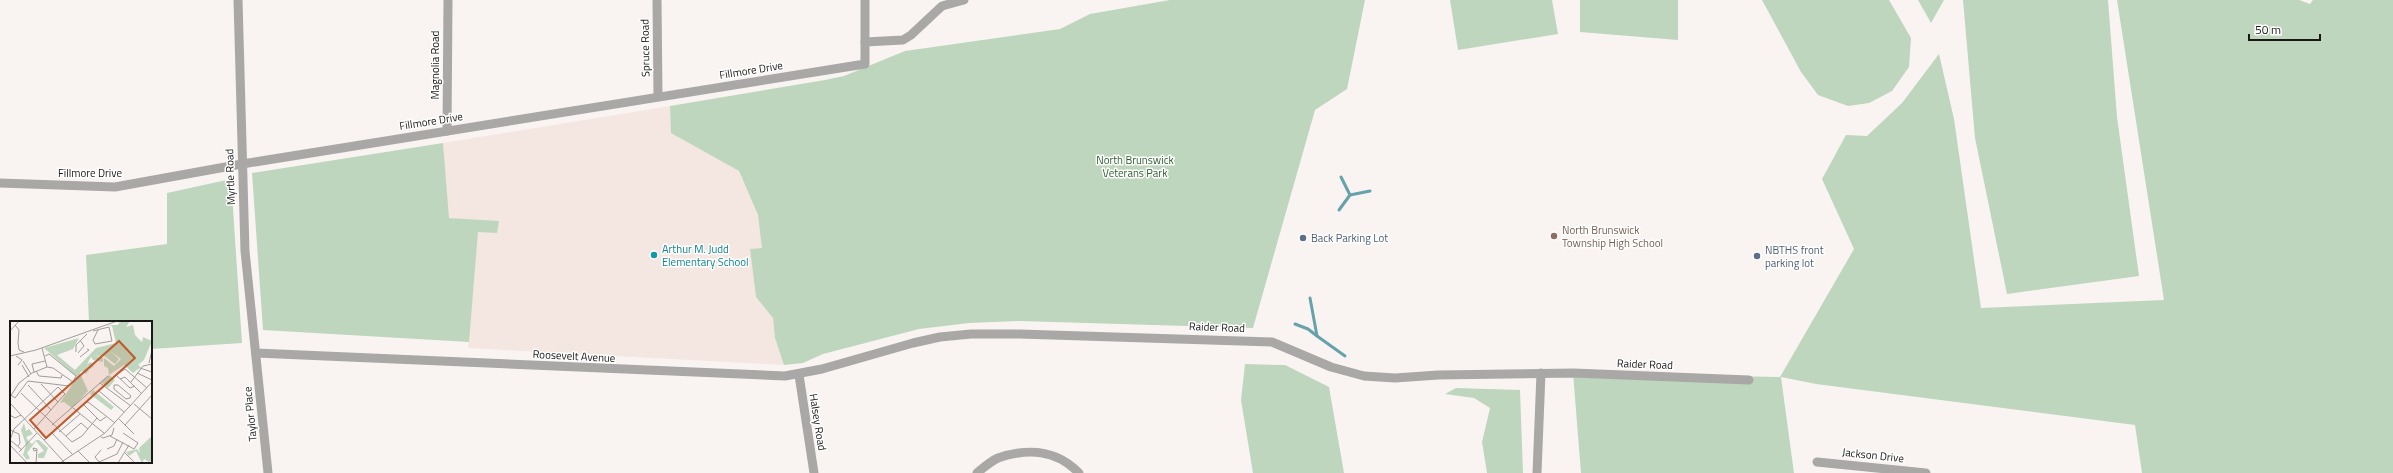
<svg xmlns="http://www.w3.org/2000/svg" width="2393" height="473" font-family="'Titillium Web',sans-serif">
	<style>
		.built { fill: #f4e7e1 }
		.green { fill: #bed6bd }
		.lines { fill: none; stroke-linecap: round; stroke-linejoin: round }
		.stream { stroke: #66a2a9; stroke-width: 3 }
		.street { stroke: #a9a8a7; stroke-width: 9 }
		.education-dot { fill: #8d6e63; stroke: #fff; stroke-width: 1.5 }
		.service-dot { fill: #5c6f8a; stroke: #fff; stroke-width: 1.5 }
		.culture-dot { fill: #0f9aa8; stroke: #fff; stroke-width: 1.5 }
		.labels { text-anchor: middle; stroke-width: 3; stroke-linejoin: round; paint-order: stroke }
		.street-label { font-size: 11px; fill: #1a1817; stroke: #fff }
		.park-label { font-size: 11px; fill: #2d5d2e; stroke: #fff }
		.education-label { font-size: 11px; fill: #785e54; stroke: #fff; text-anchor: start }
		.service-label { font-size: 11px; fill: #4e5e75; stroke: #fff; text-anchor: start }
		.culture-label { font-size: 11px; fill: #0d838f; stroke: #fff; text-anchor: start }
		.inset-road { fill: none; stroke: #a09c9a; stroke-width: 1 }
		.view { fill: #c05a2d; fill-opacity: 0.15; stroke: #c05a2d; stroke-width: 2 }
		.inset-edge { fill: none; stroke: #1a1817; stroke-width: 2 }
	</style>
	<rect width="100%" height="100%" fill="#f9f4f2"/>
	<polygon class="built" points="670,106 672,133 739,171 758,215 763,248 750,249 756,296 773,318 775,338 784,365 468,348 479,220 448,218 443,143"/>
	<g class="green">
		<polygon points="1170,0 1365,0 1347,89 1315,110 1253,328 1020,321 969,323 919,329 823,354 803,363 784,365 775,338 773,318 756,297 750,249 762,248 758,215 739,171 671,133 670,106 825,80 844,76 905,51 1060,29 1090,14"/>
		<polygon points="1450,0 1552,0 1558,34 1458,50"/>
		<polygon points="1580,0 1678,0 1678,40 1580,32"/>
		<polygon points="1762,0 1889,0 1911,38 1909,67 1892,91 1869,103 1848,106 1818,95 1801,72"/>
		<polygon points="1918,0 1944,0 1931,23"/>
		<polygon points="1963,0 2108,0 2117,117 2139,276 2007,294 1975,138"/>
		<polygon points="2117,0 2299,0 2310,4 2313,0 2393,0 2393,473 2142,473 2135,425 1816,384 1781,377 1794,473 1581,473 1573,373 1780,377 1854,249 1822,179 1846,135 1867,136 1902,103 1939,54 1954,119 1981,308 2164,300"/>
		<polygon points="443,143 449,218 499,221 497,233 478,232 469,342 263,330 252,173"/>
		<polygon points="231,179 242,343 151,349 151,322 89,322 86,255 167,244 167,193"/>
		<polygon points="1245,364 1285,365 1329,387 1344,473 1253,473 1241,400"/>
		<polygon points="1456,388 1520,390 1523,473 1487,473 1482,442 1490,408 1474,398 1445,394"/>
	</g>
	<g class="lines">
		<g class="stream">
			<polyline points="1341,177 1350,195"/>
			<polyline points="1339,210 1350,195 1370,191"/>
			<polyline points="1310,298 1317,336 1345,356"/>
			<polyline points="1295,324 1308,329 1317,336"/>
		</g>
		<g class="street">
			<polyline points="238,0 245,251 268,473"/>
			<polyline points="657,0 658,96"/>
			<polyline points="865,42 903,40 911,35 942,6 964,0"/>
			<polyline points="447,131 448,0"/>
			<polyline points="0,183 115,187 242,164 865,64 865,0"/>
			<polyline points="256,353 785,376 822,369 913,343 940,337 971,334 1020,334 1272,342 1331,367 1364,376 1395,378 1438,375 1573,373 1749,380"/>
			<polyline points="799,375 814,473"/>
			<polyline points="1817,462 1926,473"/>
			<path d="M977 473C983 468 991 461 998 458 1028 448 1056 449 1079 473"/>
			<polyline points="1537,473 1541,373"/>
		</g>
	</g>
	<circle class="education-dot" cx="1554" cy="236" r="4"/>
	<g class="service-dot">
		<circle cx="1303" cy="238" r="4"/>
		<circle cx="1757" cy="256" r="4"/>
	</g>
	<circle class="culture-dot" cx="654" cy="255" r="4"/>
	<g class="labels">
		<g class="street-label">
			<text transform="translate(645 48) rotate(-91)" y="4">Spruce Road</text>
			<text transform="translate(435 65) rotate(-90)" y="4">Magnolia Road</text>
			<text transform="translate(751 70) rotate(-9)" y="4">Fillmore Drive</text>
			<text transform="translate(431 121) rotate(-9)" y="4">Fillmore Drive</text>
			<text x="90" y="177">Fillmore Drive</text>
			<text transform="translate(230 177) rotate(-92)" y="4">Myrtle Road</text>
			<text transform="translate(1217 327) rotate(2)" y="4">Raider Road</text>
			<text transform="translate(574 356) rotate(3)" y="4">Roosevelt Avenue</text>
			<text transform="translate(1645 364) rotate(2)" y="4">Raider Road</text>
			<text transform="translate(250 414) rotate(-96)" y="4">Taylor Place</text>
			<text transform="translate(818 422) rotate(81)" y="4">Halsey Road</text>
			<text transform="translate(1873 455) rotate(6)" y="4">Jackson Drive</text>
		</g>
		<g class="park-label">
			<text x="1135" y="164">North Brunswick<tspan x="1135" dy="13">Veterans Park</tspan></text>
		</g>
		<g class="education-label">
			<text x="1562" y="234">North Brunswick<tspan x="1562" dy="13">Township High School</tspan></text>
		</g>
		<g class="service-label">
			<text x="1311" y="242">Back Parking Lot</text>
			<text x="1765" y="254">NBTHS front<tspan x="1765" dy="13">parking lot</tspan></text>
		</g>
		<g class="culture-label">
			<text x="662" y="253">Arthur M. Judd<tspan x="662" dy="13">Elementary School</tspan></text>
		</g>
	</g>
	<g transform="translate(10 321)">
		<rect width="142" height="142" fill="#f9f4f2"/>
		<path d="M110 0H120L116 6 123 4 125 14 132 21 133 16 142 20 134 39 128 44 131 46 123 52 114 44 99 54 105 59 98 67 91 61 99 54 98 47 94 45V37L104 45 111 38 100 30 109 38 105 43 93 34V36L84 34 93 37V41L83 39 81 36 77 43 81 41 84 45 80 48 77 44 79 49 76 53 72 50 70 52 78 70 62 87 54 81 50 82 67 56 34 27 69 17 63 28 47 34 65 49 86 27 106 22 102 5 97 4H108ZM83 69 104 86 101 89 80 73ZM14 102 16 110 19 108 23 113 16 116 19 121 22 123 26 119H29L38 127 34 137H28V133L34 130 26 120 17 132 20 137 17 139 13 134 16 124 11 109ZM142 115V139L139 141 134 138 132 142 126 130 119 135 116 131 127 128 130 132 129 127Z" fill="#bed6bd"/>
		<path class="inset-road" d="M5 4 9 9 8 22M0 10 9 0M83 10 99 6 102 20 85 23 83 19 88 9M8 22 9 29 14 31M32 27 37 46M66 31V24L77 13M68 32 74 25 70 19M0 35 26 29 107 0M6 35 12 39 8 44M70 36 79 29 77 28M13 40 21 53M139 42 142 29M12 44 19 56M130 47 142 51M26 50 29 55 51 57 52 54M24 51 22 43 35 40M127 52 142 59M106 54 120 67 125 65M103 56 115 48 137 67M110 58 115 56 132 73M18 60 59 65M121 61 133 45 142 43M90 62 121 85M31 63 48 81M18 64 41 89M104 64H108L121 75 120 77 116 78 104 68ZM89 70 114 91M11 72 62 121 72 115 87 97M1 74 5 77 18 60M0 76 9 62 22 52 37 46 43 47 63 61 66 55 39 33 35 35M0 82 54 141M124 83 142 98M63 87 94 112M0 94 5 97 11 94M96 96 90 100 73 83 78 81 105 102M109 98 124 113M42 104 98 55M115 104 142 74M0 109 9 113 10 122 8 125M49 111 70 93M42 112 63 134M56 115 71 102 78 108M100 115 124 128 128 122 113 112M91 116 93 117 102 114 104 107M34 119 46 108M0 124 17 142M97 128 104 125 107 118M12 129 0 119 4 108 48 66 55 73 24 108M68 130 80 142M9 131 27 112M115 132 125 142M26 142 27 128 23 127 24 130 27 129M50 142 95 112 142 61M87 142 107 133 113 121M90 142 85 136 91 129M108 142 119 124"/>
		<path class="view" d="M109 20 125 37 36 117 20 99Z"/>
		<rect width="142" height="142" class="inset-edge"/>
	</g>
	<path d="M2249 34v6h71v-6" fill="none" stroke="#1a1817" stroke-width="2"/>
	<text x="2255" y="34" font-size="12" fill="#1a1817" stroke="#ffffff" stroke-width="3" paint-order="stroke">50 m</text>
</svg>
